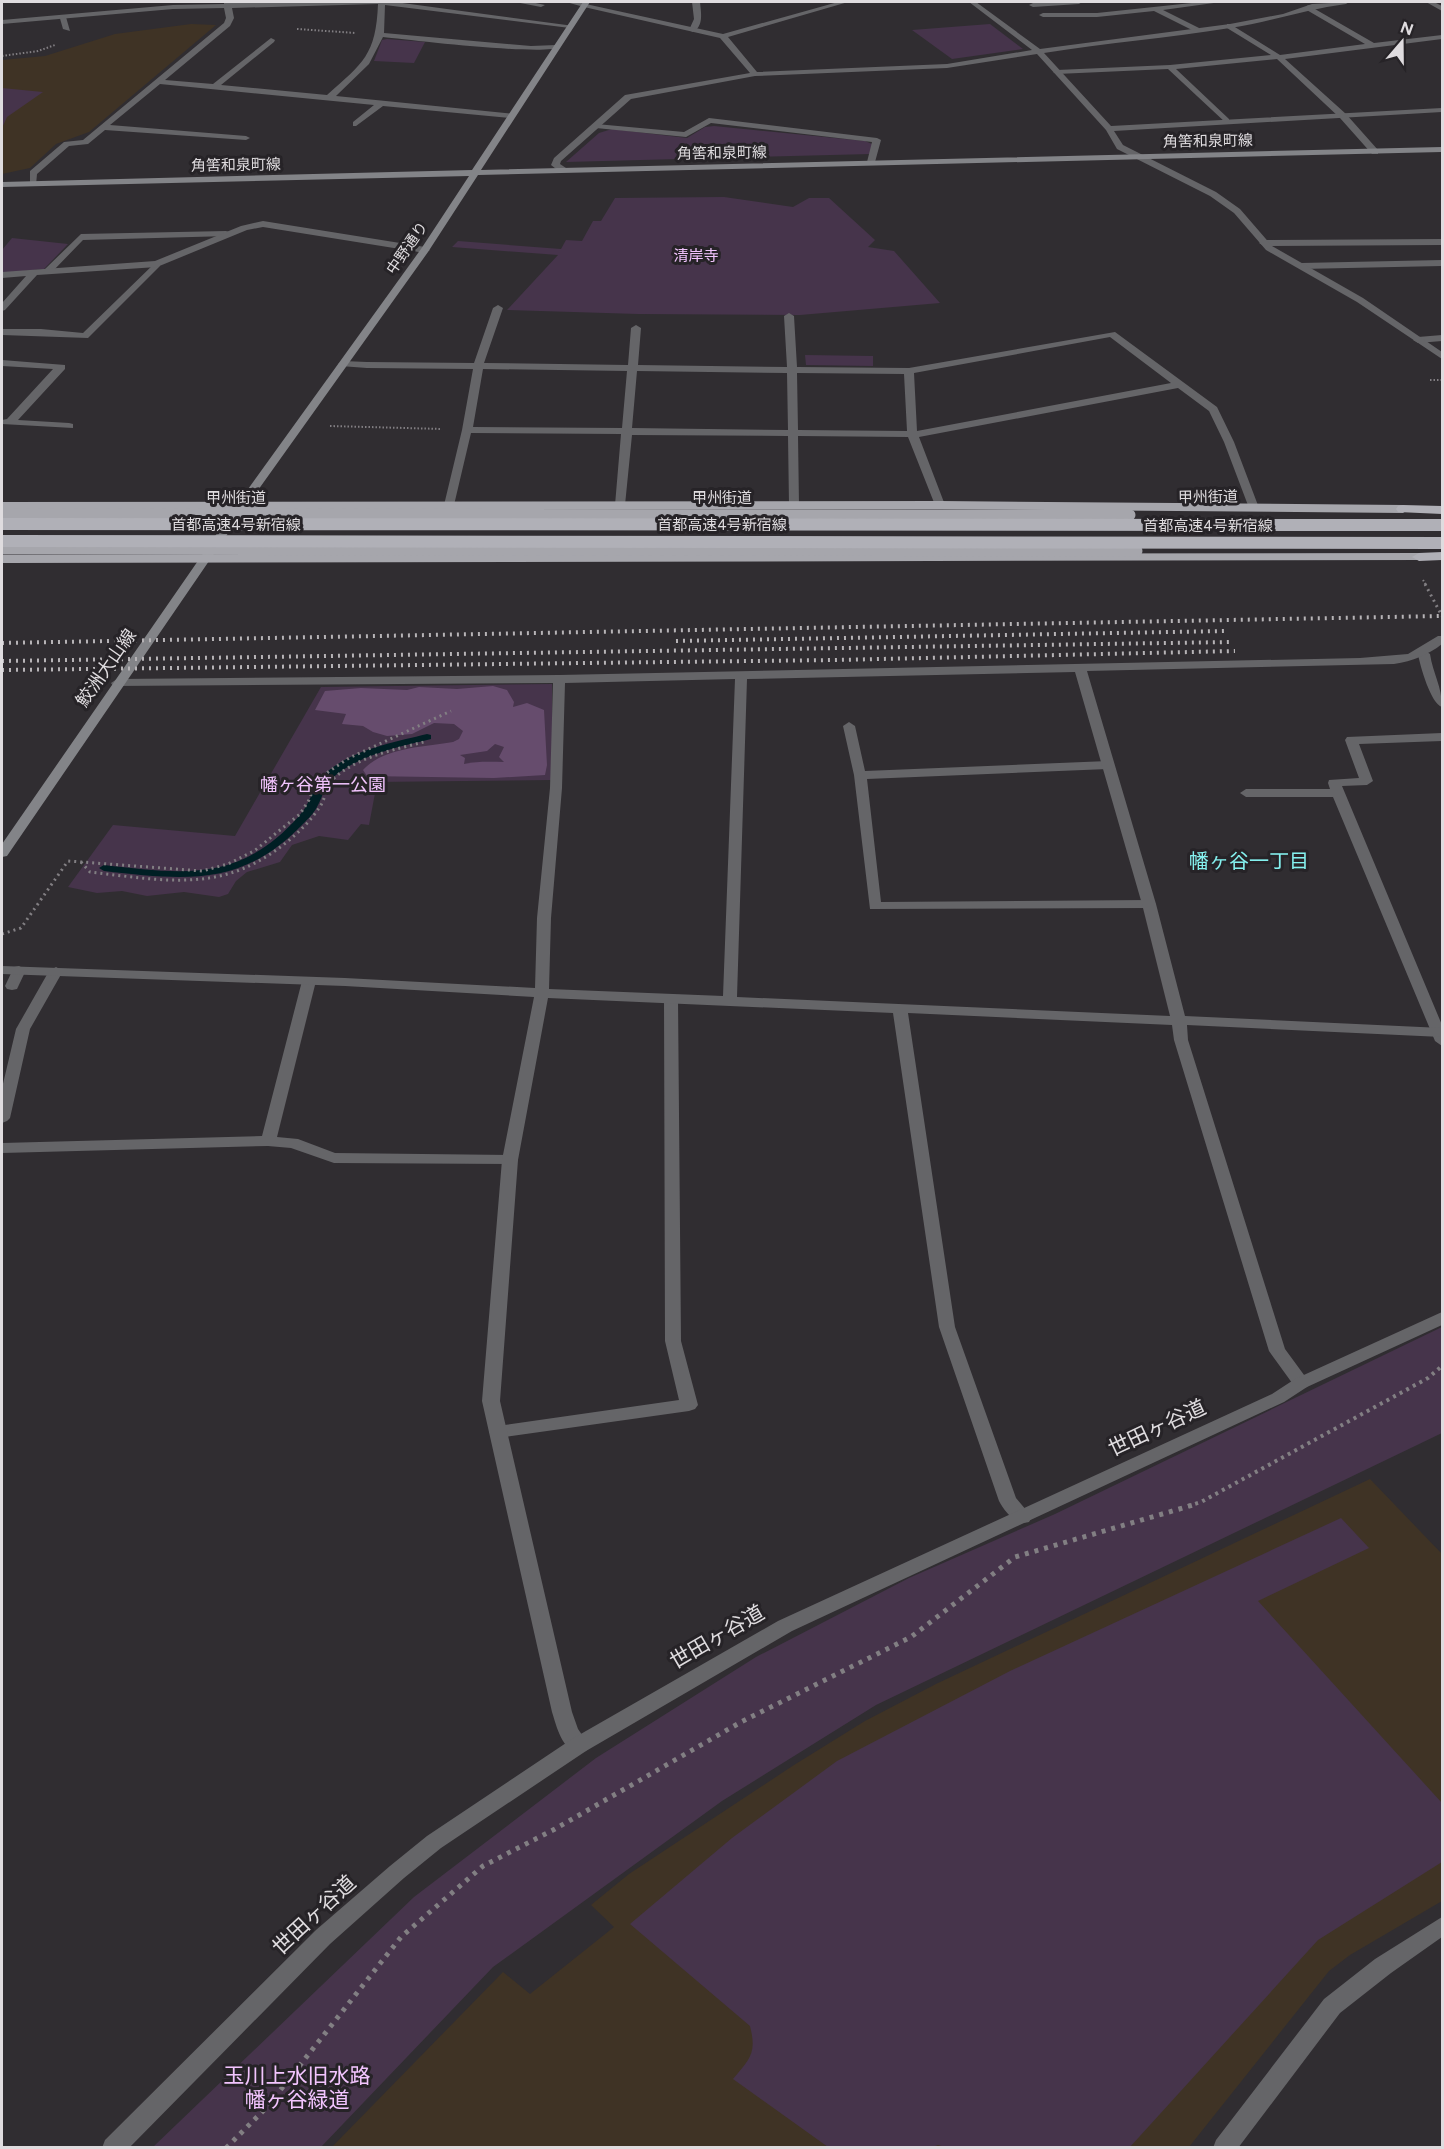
<svg xmlns="http://www.w3.org/2000/svg" width="1444" height="2149" font-family="Figtree,'Noto Sans JP',sans-serif">
	<style>
		.education { fill: #3f3325 }
		.green { fill: #46344b }
		.forest { fill: #664c6d; fill-rule: evenodd }
		.lines { fill: none; stroke-linecap: round; stroke-linejoin: round }
		.stream { fill: #001f24; fill-rule: evenodd }
		.path-far3 { stroke: #827f83; stroke-width: 2; stroke-dasharray: 1.5 2; stroke-linecap: butt }
		.path-far2 { stroke: #827f83; stroke-width: 3; stroke-dasharray: 2 4; stroke-linecap: butt }
		.path-far1 { stroke: #827f83; stroke-width: 4; stroke-dasharray: 3 4.5; stroke-linecap: butt }
		.path { stroke: #827f83; stroke-width: 5; stroke-dasharray: 4 6; stroke-linecap: butt }
		.service { fill: #656568; fill-rule: evenodd }
		.minor { fill: #656568; fill-rule: evenodd }
		.tertiary { fill: #656568; fill-rule: evenodd }
		.secondary { fill: #838488; fill-rule: evenodd }
		.trunk { fill: #a6a6ac; fill-rule: evenodd }
		.motorway { fill: #b0b0b7; fill-rule: evenodd }
		.rail { stroke: #b7b4b7; stroke-width: 4; stroke-dasharray: 2 5; stroke-linecap: butt }
		.trunk-bridge { stroke: #a6a6ac; stroke-width: 11 }
		.motorway-bridge { stroke: #b0b0b7; stroke-width: 12 }
		.labels { text-anchor: middle; stroke-width: 6; stroke-linejoin: round; paint-order: stroke }
		.far-street-label { font-size: 15px; fill: #dfdcdf; stroke: #262327 }
		.far-park-label { font-size: 15px; fill: #f2c4fe; stroke: #262327 }
		.street-label { font-size: 18px; fill: #dfdcdf; stroke: #262327 }
		.park-label { font-size: 18px; fill: #f2c4fe; stroke: #262327 }
		.neighbourhood-label { font-size: 20px; fill: #85f1ef; stroke: #262327 }
		.near-street-label { font-size: 21px; fill: #dfdcdf; stroke: #262327 }
		.near-park-label { font-size: 21px; fill: #f2c4fe; stroke: #262327 }
	</style>
	<rect width="100%" height="100%" fill="#302d31"/>
	<g class="education">
		<polygon points="191,24 216,25 89,132 56,144 30,168 2,174 2,60 45,56 115,34"/>
		<polygon points="1370,1479 1442,1554 1442,1901 1350,1955 1329,1971 1189,2147 331,2148 503,1972 530,1994 614,1927 591,1905 629,1874 794,1765 865,1721 936,1684"/>
	</g>
	<g class="green">
		<polygon points="990,24 1023,49 952,59 912,30"/>
		<polygon points="387,39 425,42 414,63 374,61 382,40"/>
		<polygon points="2,88 43,92 7,117 2,128"/>
		<polygon points="714,126 865,141 872,144 871,154 566,162 599,133 612,129 687,138 705,127"/>
		<polygon points="724,197 793,207 809,198 829,198 875,240 868,247 894,251 940,303 800,315 638,314 507,310 558,255 452,247 458,241 561,249 566,240 582,241 593,221 601,221 615,198"/>
		<polygon points="12,238 68,244 44,269 2,273 2,250"/>
		<polygon points="805,355 873,356 873,366 806,365"/>
		<polygon points="552,684 552,780 375,782 374,786 376,788 369,825 361,824 348,840 319,836 292,845 280,862 247,872 236,881 228,894 219,897 184,892 147,896 122,891 97,893 68,887 113,825 235,836 321,687"/>
		<polygon points="1442,1327 1442,1433 876,1705 722,1801 493,1967 321,2147 153,2147 414,1897 596,1758 756,1657 909,1578 1055,1514"/>
		<path d="M1341 1518 1369 1548 1258 1601 1442 1803V1862L1318 1940 1130 2147 948 2148 938 2145 930 2148 828 2147 733 2079C750 2058 757 2054 750 2026L630 1924 732 1838 837 1761 1010 1671Z"/>
	</g>
	<path class="forest" d="M493 686 507 690 514 702 513 707 527 703 544 710 547 765 545 775 494 778 367 776 363 770C384 747 425 747 453 742L459 739 463 731 454 724 434 723 412 734 387 736 373 732 363 726 342 724 346 714 315 710 325 691 361 688 407 690 419 687 457 689ZM495 744 504 747 499 757 504 762C491 762 478 761 464 764L465 758 460 755 487 751Z"/>
	<g class="lines">
		<path class="stream" d="M427 734 431 735V739C399 747 363 754 336 775 325 783 324 794 318 805 315 812 309 818 304 823 242 888 185 880 104 871L99 868 104 865C183 874 240 883 299 816 312 802 313 783 328 771 355 749 395 742 427 734Z"/>
		<g class="path-far3">
			<polyline points="297,29 356,33"/>
			<polyline points="2,56 38,51 55,45"/>
			<polyline points="1430,380 1441,380"/>
			<polyline points="330,426 442,429"/>
			<polyline points="1423,580 1426,585"/>
		</g>
		<g class="path-far2">
			<polyline points="1425,584 1442,616"/>
			<path d="M81 862 90 872C136 877 186 887 231 873 264 863 303 834 321 805 326 797 325 787 332 780 356 757 393 750 424 742"/>
			<polyline points="2,934 21,928 68,861 202,871 228,864 254,851 300,814 309,800 316,781 331,770 349,758 451,711"/>
		</g>
		<polyline class="path-far1" points="1188,1506 1201,1502 1428,1378 1442,1366"/>
		<polyline class="path" points="226,2148 267,2107 401,1937 483,1866 555,1829 741,1722 911,1637 1015,1557 1193,1505"/>
		<g class="service">
			<polygon points="515,2 531,2 545,5 541,7"/>
			<path d="M692 2H700C701 13 704 26 693 32L689 30 694 19Z"/>
			<polygon points="1082,2 1079,4 1033,7 1029,5 1033,3"/>
			<polygon points="1201,2 1221,2 1163,10 1199,28 1200,30 1196,32 1154,11 1097,17 1043,17 1039,15 1043,13 1097,13"/>
			<polygon points="1308,5 1374,43 1442,35 1442,39 1285,59 1346,114 1378,150 1378,154 1372,154 1340,118 1277,59 1176,69 1229,119 1229,123 1226,123 1168,69 1057,74 1053,72 1057,70 1170,65 1271,55 1227,28 1227,24 1230,24 1280,55 1365,44 1305,9"/>
			<polygon points="59,15 66,17 70,31 63,29"/>
			<polygon points="709,118 877,138 881,140 875,162 871,165 867,162 872,142 711,123 686,137 596,128 592,126 596,124 684,132"/>
			<polygon points="226,231 229,232 229,236 83,240 51,273 43,271 81,234"/>
			<polygon points="1442,239 1442,245 1264,246 1259,243 1264,240"/>
			<polygon points="1442,260 1442,266 1301,269 1296,266 1301,263"/>
			<polygon points="157,261 160,262 160,266 88,338 2,335 2,329 41,329 83,333"/>
			<path d="M498 305 503 308 484 363 628 365 631 328 636 325 641 328 638 365 787 367 784 316 789 313 794 316 797 367 909 368 1115 332 1217 407 1234 442 1259 508 1254 511 1249 508 1224 442 1209 411 1178 388 919 437 945 505 940 508 935 505 908 437 798 436 799 505 794 508 789 505 788 436 632 435 625 505 620 508 615 505 621 434 471 433 454 505 449 508 445 507 444 505 462 430 473 369 367 368 362 365 367 362 474 363 493 308ZM1110 337 1171 383 917 431 914 373ZM483 369 627 371 622 428 473 427ZM637 371 787 373 788 430 632 428ZM797 373 904 374 907 431 798 430Z"/>
			<polygon points="1442,335 1442,341 1418,343 1413,340 1418,337"/>
			<polygon points="2,360 65,365 65,369 18,420 69,423 73,424 73,428 2,424 2,420 7,419 53,369 2,366"/>
			<path d="M1424 650 1430 654C1433 674 1442 686 1442 707 1431 704 1420 666 1418 654Z"/>
			<polygon points="849,722 855,726 865,771 1108,761 1114,765 1108,769 867,779 881,902 1149,900 1156,904 1149,908 870,909 854,775 843,726"/>
			<polygon points="1442,733 1442,741 1359,744 1373,781 1367,785 1342,786 1442,1025 1442,1046 1435,1041 1333,797 1246,797 1240,793 1246,789 1330,789 1328,783 1329,780 1359,778 1345,740 1347,737"/>
			<polygon points="19,966 26,970 17,989 12,990 7,989 5,986 14,967"/>
			<polygon points="56,967 63,971 30,1029 10,1118 7,1121 2,1123 2,1088 16,1029 49,971"/>
			<polygon points="309,977 316,981 277,1137 298,1139 335,1153 510,1155 516,1156 518,1160 516,1164 334,1163 291,1148 268,1146 2,1153 2,1143 262,1136 302,981"/>
			<polygon points="671,995 678,999 681,1341 698,1405 695,1409 689,1411 498,1438 492,1437 489,1432 492,1427 498,1426 679,1400 665,1341 664,999"/>
		</g>
		<g class="minor">
			<path d="M224 2 231 3 395 2 574 26 570 28 385 5 384 33 531 46 556 45 560 47C545 56 410 40 383 37L369 64 336 96 514 114V118H511L383 106 356 126H353V122L374 105 160 84 110 125 246 136 250 138 246 140 105 130 88 144 69 146 37 174 36 185H30V171L64 142 83 140 224 23 226 18 224 8 173 9 2 24V20L173 5 224 4ZM378 4C376 55 363 63 327 95L221 85 274 42 275 40 271 38 213 84 165 80 230 26 234 18 232 8Z"/>
			<path d="M838 2H848L728 37 757 72 947 64 1032 50 969 2H976L1040 49 1230 24 1283 14 1312 4 1349 2 1346 4C1307 9 1270 22 1230 28 1168 38 1106 43 1044 53L1111 126 1442 108V112L1114 131 1123 145 1216 192 1240 209 1272 246 1363 298 1442 352V359L1357 302 1266 250 1234 213 1210 196 1117 149 1106 130 1037 54 947 68 755 76 631 99 561 161 560 164 566 168V172H560L551 165 554 158 625 95 750 73 720 38 584 7 581 3 723 34Z"/>
			<polygon points="1426,2 1434,2 1442,6 1442,11"/>
			<polygon points="263,221 425,247 430,250 425,253 263,227 247,230 157,267 37,275 5,310 2,311 2,303 26,276 2,278 2,272 155,261 241,226"/>
			<polygon points="343,361 367,362 372,365 367,368 340,366 338,364"/>
			<path d="M1438 636H1442V644C1428 655 1413 661 1394 664L1087 671 1156 904 1185 1016 1442 1028V1037L1187 1025 1188 1040 1285 1349 1307 1379 1310 1383 1307 1387 1301 1389 1295 1387 1269 1351 1174 1040 1172 1025 908 1013 955 1327 1016 1498 1032 1517 1029 1522C1016 1526 1005 1512 999 1501L939 1327 893 1013 548 998 518 1160 500 1401 572 1712 578 1729 589 1745 586 1751C564 1758 557 1728 552 1712L482 1401 502 1160 534 997 345 986 2 974V966L345 978 535 988 537 918 550 788 553 683 113 686 111 683 117 679 559 675 1360 658 1408 654ZM1075 672 1142 904 1170 1016 737 997 747 679ZM735 679 723 996 549 989 551 918 562 788 565 683Z"/>
			<polygon points="1442,1917 1442,1937 1391,1973 1340,2013 1238,2148 1213,2148 1216,2140 1324,1999 1375,1959"/>
		</g>
		<g class="tertiary">
			<polygon points="566,2 578,2 588,5 584,7"/>
			<polygon points="1442,1312 1442,1325 1307,1387 1284,1402 792,1631 586,1751 441,1848 404,1878 330,1944 129,2148 102,2148 105,2140 316,1930 390,1866 427,1836 572,1739 778,1621 1272,1394 1295,1379"/>
		</g>
		<polygon class="secondary" points="583,2 590,2 481,170 1442,147 1442,152 478,175 428,252 246,507 7,856 2,857 2,844 238,503 421,249 469,176 2,187 2,182 472,170"/>
		<g class="trunk">
			<polygon points="940,501 1403,505 1409,509 1403,513 940,509 2,509 2,502"/>
			<polygon points="1419,553 1423,554 1425,557 1423,560 2,563 2,555"/>
		</g>
		<g class="motorway">
			<polygon points="1403,505 1442,506 1442,514 1398,512 1396,509 1398,506"/>
			<polygon points="1442,552 1442,560 1419,561 1412,557 1419,553"/>
		</g>
		<g class="rail">
			<polyline points="676,641 1225,631"/>
			<polyline points="2,643 1442,616"/>
			<polyline points="2,661 1231,642"/>
			<polyline points="2,670 836,660 1235,651"/>
		</g>
		<g class="trunk-bridge">
			<polyline points="2,514 1130,515"/>
			<polyline points="2,549 1137,551"/>
		</g>
		<g class="motorway-bridge">
			<polyline points="2,524 1442,525"/>
			<polyline points="2,541 1442,543"/>
		</g>
	</g>
	<g class="labels">
		<g class="far-street-label">
			<text transform="translate(1208 141) rotate(-1)" y="5">角筈和泉町線</text>
			<text transform="translate(722 153) rotate(-1)" y="5">角筈和泉町線</text>
			<text transform="translate(236 165) rotate(-1)" y="5">角筈和泉町線</text>
			<text transform="translate(407 248) rotate(-55)" y="5">中野通り</text>
			<text transform="translate(1208 497) rotate(-1)" y="5">甲州街道</text>
			<text x="236" y="503">甲州街道</text>
			<text x="722" y="503">甲州街道</text>
			<text x="236" y="530">首都高速4号新宿線</text>
			<text x="722" y="530">首都高速4号新宿線</text>
			<text x="1208" y="531">首都高速4号新宿線</text>
		</g>
		<g class="far-park-label">
			<text x="696" y="261">清岸寺</text>
		</g>
		<g class="street-label">
			<text transform="translate(106 668) rotate(-55)" y="6">鮫洲大山線</text>
		</g>
		<g class="park-label">
			<text x="323" y="791">幡ヶ谷第一公園</text>
		</g>
		<g class="neighbourhood-label">
			<text x="1249" y="868">幡ヶ谷一丁目</text>
		</g>
		<g class="near-street-label">
			<text transform="translate(1157 1428) rotate(-25)" y="7">世田ヶ谷道</text>
			<text transform="translate(717 1637) rotate(-30)" y="7">世田ヶ谷道</text>
			<text transform="translate(314 1915) rotate(-43)" y="7">世田ヶ谷道</text>
		</g>
		<g class="near-park-label">
			<text x="297" y="2083">玉川上水旧水路<tspan x="297" dy="24">幡ヶ谷緑道</tspan></text>
		</g>
	</g>
	<rect width="1444" height="2149" fill="none" stroke="#dfdcdf" stroke-width="6"/>
	<g transform="translate(1402 42) rotate(20)" stroke="#262327" stroke-width="4.5" paint-order="stroke">
	<path d="M0-4.5L10 22L0 15L-10 22Z" fill="#dfdcdf"/>
	<text y="-9" font-size="16" font-weight="bold" text-anchor="middle" fill="#dfdcdf">N</text>
	</g>
</svg>
